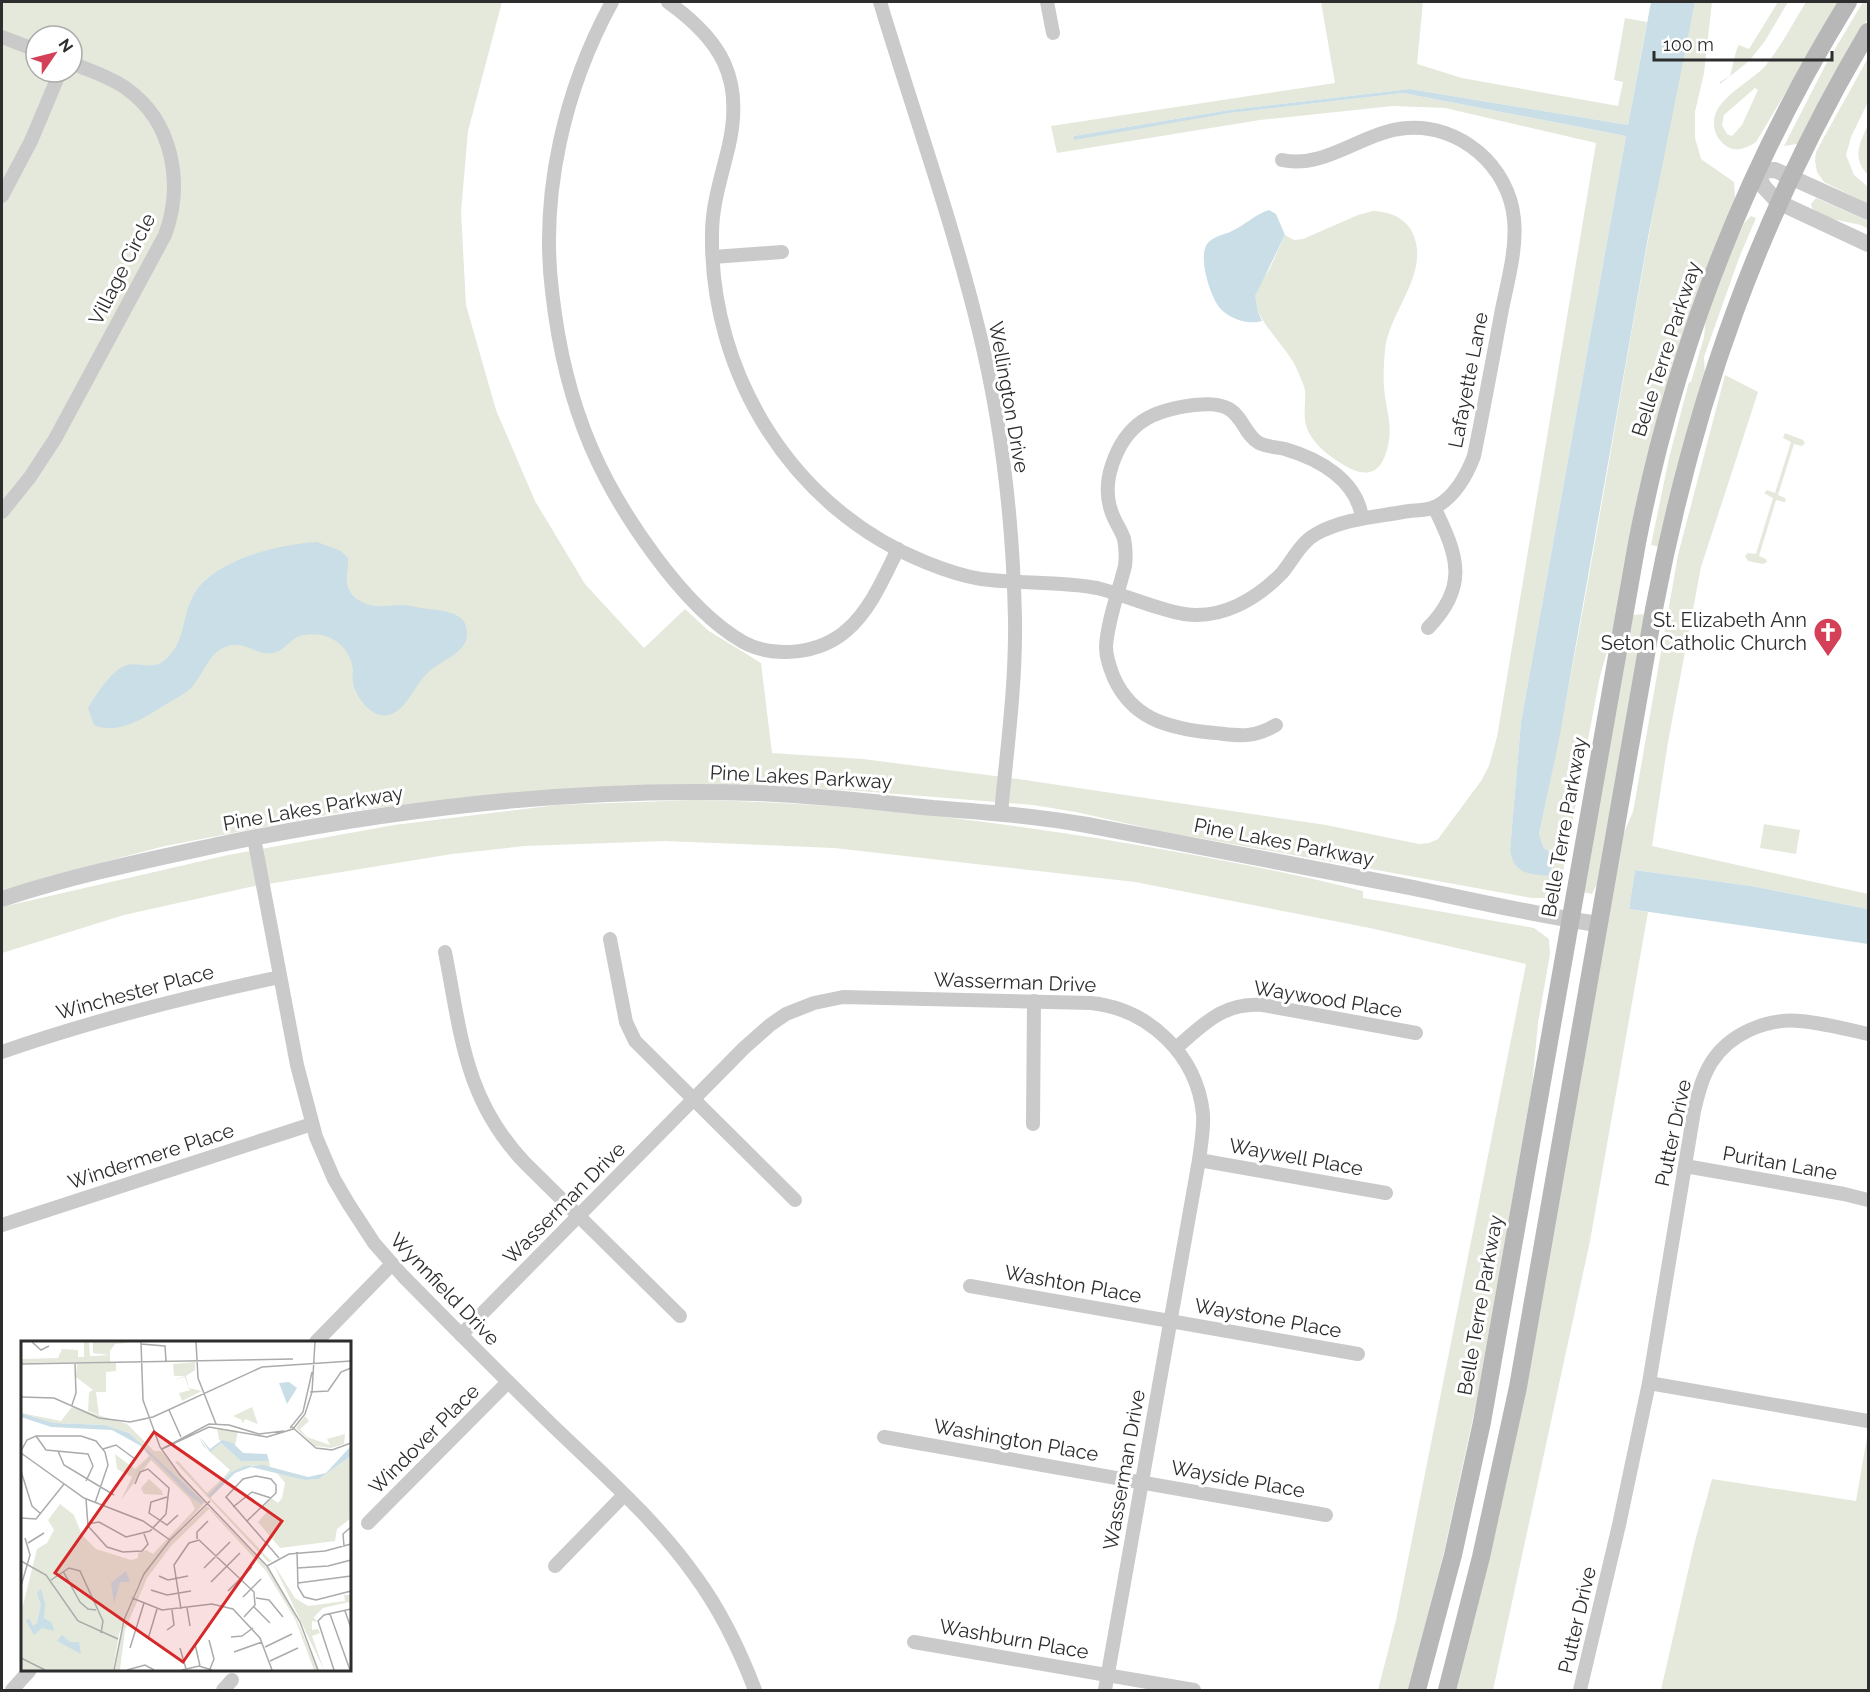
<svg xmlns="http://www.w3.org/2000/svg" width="1870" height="1692" font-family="Raleway,sans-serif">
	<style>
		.green { fill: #e4e9dc; fill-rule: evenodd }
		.water { fill: #c9dee7 }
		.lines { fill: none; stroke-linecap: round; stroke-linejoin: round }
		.minor { stroke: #cacaca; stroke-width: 14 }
		.tertiary { stroke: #cacaca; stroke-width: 16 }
		.secondary { stroke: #b7b7b7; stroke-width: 18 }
		.labels { text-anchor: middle; stroke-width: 6; stroke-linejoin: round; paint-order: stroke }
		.street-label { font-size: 20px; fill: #2d2d2d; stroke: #fff }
		.poi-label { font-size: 20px; fill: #2d2d2d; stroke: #fff; text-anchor: end }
		.inset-road { fill: none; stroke: #ababab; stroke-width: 1.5 }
		.view { fill: #d62828; fill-opacity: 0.15; stroke: #d62828; stroke-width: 3 }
		.inset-edge { fill: none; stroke: #2d2d2d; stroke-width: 3 }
	</style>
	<rect width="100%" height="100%" fill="#fff"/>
	<g class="green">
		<path d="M2 2H502L468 131 461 212 466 305 496 410 535 501 585 584 644 648 685 609 709 631 761 663 772 753 863 759 1025 780 1326 825 1419 844 1429 843 1438 839 1481 781 1489 766 1497 737 1596 143 1445 108 1393 106 1260 120 1057 153 1051 126 1335 83 1321 2H1423L1417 64 1462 78 1618 106 1623 82 1614 80 1625 18 1647 22 1628 125 1410 89 1229 110 1074 136 1075 139 1230 113 1403 93 1626 136 1521 722 1510 850 1549 876 1553 854 1544 848 1539 834C1598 558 1635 278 1695 2H1712L1704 73 1695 112V138L1701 159 1734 182 1735 199 1600 676 1560 888 1547 898H1532L1160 831 1076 812 1033 805 860 791 776 786 478 796 343 812 165 846 46 877 2 892ZM36 36H72V72H36Z"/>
		<polygon points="1778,2 1788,2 1765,41 1750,60 1748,58 1748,62 1720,84 1720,82 1730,76 1737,48 1739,45 1749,49"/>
		<path d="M1806 2H1840L1756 142C1748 147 1739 152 1730 148 1723 145 1717 138 1715 131 1706 101 1750 84 1766 65 1782 45 1793 23 1806 2ZM1755 88 1758 90 1742 125 1732 136 1727 134 1722 125 1724 115Z"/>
		<polygon points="1863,2 1868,2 1868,18 1802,139 1797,144 1784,146 1826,64"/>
		<polygon points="1868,58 1868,102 1851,137 1846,155 1854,175 1868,187 1868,204 1824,182 1817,172 1815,161 1816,152 1828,130"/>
		<path d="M1868 125V175C1852 158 1859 144 1868 125Z"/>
		<polygon points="1816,198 1868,221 1868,229 1861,225 1832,219 1813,211 1811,204"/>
		<path d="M1373 211C1395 212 1411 221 1416 243 1424 280 1389 313 1385 350 1384 362 1383 375 1384 387 1385 405 1392 422 1389 440 1383 478 1364 480 1336 460 1324 452 1315 444 1308 431 1302 417 1306 405 1305 391 1304 385 1301 379 1299 374 1290 348 1253 320 1255 296 1256 286 1265 277 1270 268 1275 257 1280 246 1285 235L1294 240 1303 239 1358 215Z"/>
		<polygon points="1751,216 1756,218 1739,258 1704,357 1705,375 1659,547 1651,545 1669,458 1689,382 1691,382 1704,337 1706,317 1710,300 1744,223"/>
		<polygon points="1725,375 1758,392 1701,567 1668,742 1652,846 1868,894 1868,909 1751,886 1635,870 1629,909 1648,912 1590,1241 1493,1690 1453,1690 1621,839 1633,812 1678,555"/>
		<polygon points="1785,433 1803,440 1805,443 1802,446 1794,444 1778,495 1785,498 1786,501 1784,502 1776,500 1759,556 1766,559 1767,562 1763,564 1748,561 1745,556 1748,553 1756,554 1773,498 1764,493 1767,490 1775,493 1791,442 1783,438"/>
		<polygon points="1645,614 1597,884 1592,894 1583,892 1632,615"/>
		<path d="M695 800C830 802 963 817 1096 838 1186 853 1275 869 1363 891V898L1534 928 1549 939 1550 954 1538 1023 1532 1087 1476 1404 1444 1552 1409 1690H1378L1396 1620 1526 964 1370 928 1135 882 834 848 665 841 525 846 452 854 250 887 124 915 2 953V907L228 855 394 825 557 805Z"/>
		<polygon points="1764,824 1800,830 1796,854 1760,848"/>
		<polygon points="1868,1431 1868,1690 1661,1690 1694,1545 1712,1479 1856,1501"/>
	</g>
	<g class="water">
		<path d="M1651 2H1695L1649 232 1559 740 1539 834 1544 848 1553 854 1550 876C1528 874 1514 874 1510 850L1521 722 1626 136 1403 93 1230 113 1074 140V136L1229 110 1410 89 1628 125Z"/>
		<path d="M1269 210 1276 214 1285 235 1255 296 1258 312 1262 321C1248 325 1229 319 1219 307 1210 295 1198 258 1207 244 1213 236 1224 235 1232 231 1245 225 1254 215 1269 210Z"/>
		<path d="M317 542 341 551 348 558C349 570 343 583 351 593 355 599 363 603 370 605 380 608 390 605 401 605 410 605 419 608 428 609 445 611 469 612 467 636 465 652 444 660 432 669 417 680 408 706 394 713 375 723 357 700 353 683 352 678 353 674 353 669 349 644 328 631 304 635 292 636 285 651 273 653 256 656 243 639 225 647 208 654 203 675 191 688 185 694 176 698 168 703 147 716 119 736 94 725L88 708C96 695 112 669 127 665 141 662 153 671 166 659 185 642 182 619 192 598 210 560 280 544 317 542Z"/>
		<polygon points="1635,870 1751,886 1868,909 1868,944 1629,909"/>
	</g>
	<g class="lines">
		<g class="minor">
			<path d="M612 2C565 88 540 193 552 291 558 345 570 398 591 447 618 510 683 608 743 642 774 659 820 654 847 630 871 609 884 577 898 549"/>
			<path d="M668 2C721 40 744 78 729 145 722 175 712 204 712 234 710 375 793 509 925 562 942 569 962 576 981 579 1019 584 1059 581 1097 588 1126 595 1155 609 1184 614 1221 620 1257 599 1282 573 1293 560 1300 543 1316 534 1343 519 1374 517 1403 512 1413 510 1426 511 1435 507 1454 498 1467 475 1474 456 1484 407 1493 358 1502 309 1508 280 1517 248 1514 219 1509 166 1460 124 1407 128 1363 131 1325 170 1282 160"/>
			<path d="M880 2C913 111 952 220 979 331 1002 425 1013 523 1015 619 1016 684 1007 749 1001 813"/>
			<polyline points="1047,2 1053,33"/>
			<polyline points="2,37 36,50"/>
			<polyline points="2,196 31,141 60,72"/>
			<polyline points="713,257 782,252"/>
			<path d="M2 512 30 477 55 439 165 235C184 184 173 122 127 89 111 77 90 71 72 63"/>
			<path d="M1428 628C1469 586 1458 556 1434 507"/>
			<path d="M1276 725C1249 741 1234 734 1205 732 1164 727 1132 717 1114 678 1110 668 1106 658 1106 647 1107 623 1119 590 1125 566 1126 557 1126 548 1124 539 1122 532 1117 525 1114 518 1106 501 1106 483 1112 465 1126 423 1152 410 1194 405 1206 404 1218 403 1229 409 1243 417 1245 435 1259 443 1267 447 1277 447 1285 449 1319 459 1357 480 1362 518"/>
			<path d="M254 838 297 1065 316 1137 334 1179 348 1203 374 1243 403 1276C452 1326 502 1376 552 1425 602 1473 656 1520 696 1577 721 1611 740 1651 755 1690"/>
			<polyline points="610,939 626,1022 635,1041 795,1200"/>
			<path d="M445 952C461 1033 464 1099 525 1163L680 1316"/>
			<path d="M1176 1048C1204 1024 1223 1002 1263 1005L1416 1033"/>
			<path d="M2 1052C93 1020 186 997 280 977"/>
			<polyline points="1033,1124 1034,1001"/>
			<polyline points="1199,1160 1386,1193"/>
			<polyline points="1685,1166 1844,1194 1868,1200"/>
			<polyline points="2,1225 312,1124"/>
			<polyline points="970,1286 1358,1354"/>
			<path d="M461 1335 744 1048 770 1025 786 1014 814 1003 843 997 1091 1003C1149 1009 1197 1055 1203 1114 1204 1129 1201 1145 1199 1160L1105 1690"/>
			<polyline points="316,1342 392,1264"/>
			<polyline points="1649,1383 1868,1421"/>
			<polyline points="884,1437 1326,1515"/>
			<polyline points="368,1523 508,1382"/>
			<polyline points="555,1566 624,1495"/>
			<polyline points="914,1642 1194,1690"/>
			<polyline points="12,1690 30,1670"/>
			<polyline points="223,1690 232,1680"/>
			<path d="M1580 1690 1619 1525 1649 1383 1694 1111C1698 1094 1702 1078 1711 1063 1729 1034 1766 1018 1800 1021 1823 1023 1846 1029 1868 1034"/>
		</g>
		<g class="tertiary">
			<polyline points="1868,212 1775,170 1756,171 1764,187 1778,202 1868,244"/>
			<path d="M2 899C74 875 148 860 222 844 397 808 577 787 755 793 815 795 874 802 933 808 985 812 1036 816 1087 825 1196 845 1305 866 1414 888 1475 901 1536 915 1598 924"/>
		</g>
		<g class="secondary">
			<path d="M1417 1690 1453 1555 1482 1422 1637 543C1674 351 1745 169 1848 2"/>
			<path d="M1447 1690 1481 1557 1518 1387 1654 609C1694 399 1759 216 1868 32"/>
		</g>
	</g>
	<defs>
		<g id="church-pin" transform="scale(1.5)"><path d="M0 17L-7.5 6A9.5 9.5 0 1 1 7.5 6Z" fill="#d34057" stroke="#fff"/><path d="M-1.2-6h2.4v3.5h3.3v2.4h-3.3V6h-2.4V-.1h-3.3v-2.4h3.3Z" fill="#fff"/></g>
	</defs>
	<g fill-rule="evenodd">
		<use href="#church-pin" x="1828" y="632"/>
	</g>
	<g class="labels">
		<g class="street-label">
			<text transform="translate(122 269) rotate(-63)" y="7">Village Circle</text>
			<text transform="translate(1666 349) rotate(-72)" y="7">Belle Terre Parkway</text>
			<text transform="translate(1468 380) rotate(-79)" y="7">Lafayette Lane</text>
			<text transform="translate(1009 397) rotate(80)" y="7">Wellington Drive</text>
			<text transform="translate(801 777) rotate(3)" y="7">Pine Lakes Parkway</text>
			<text transform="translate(313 808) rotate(-10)" y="7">Pine Lakes Parkway</text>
			<text transform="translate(1564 827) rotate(-80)" y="7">Belle Terre Parkway</text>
			<text transform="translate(1284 842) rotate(11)" y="7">Pine Lakes Parkway</text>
			<text transform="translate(1015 982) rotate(2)" y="7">Wasserman Drive</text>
			<text transform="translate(135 992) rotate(-15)" y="7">Winchester Place</text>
			<text transform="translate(1328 999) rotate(9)" y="7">Waywood Place</text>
			<text transform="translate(1673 1133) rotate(-78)" y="7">Putter Drive</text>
			<text transform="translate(151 1156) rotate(-18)" y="7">Windermere Place</text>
			<text transform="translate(1296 1157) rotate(10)" y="7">Waywell Place</text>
			<text transform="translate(1780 1163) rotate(10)" y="7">Puritan Lane</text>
			<text transform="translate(564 1203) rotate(-45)" y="7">Wasserman Drive</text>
			<text transform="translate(1073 1284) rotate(10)" y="7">Washton Place</text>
			<text transform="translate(445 1289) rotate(46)" y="7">Wynnfield Drive</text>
			<text transform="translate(1480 1305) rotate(-80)" y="7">Belle Terre Parkway</text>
			<text transform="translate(1268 1318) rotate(10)" y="7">Waystone Place</text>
			<text transform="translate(424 1439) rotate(-45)" y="7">Windover Place</text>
			<text transform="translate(1016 1440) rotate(10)" y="7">Washington Place</text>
			<text transform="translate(1124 1470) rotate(-80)" y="7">Wasserman Drive</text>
			<text transform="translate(1238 1479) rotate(10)" y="7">Wayside Place</text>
			<text transform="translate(1577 1620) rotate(-77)" y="7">Putter Drive</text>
			<text transform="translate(1014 1639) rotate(10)" y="7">Washburn Place</text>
		</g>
		<g class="poi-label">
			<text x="1807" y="627">St. Elizabeth Ann<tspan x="1807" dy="23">Seton Catholic Church</tspan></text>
		</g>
	</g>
	<g transform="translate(21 1341)">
		<rect width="330" height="330" fill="#fff"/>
		<path d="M63 1H68L69 15H73L88 14 72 12V1H105V2L94 3 89 10V21L0 22V18L37 17 41 8 57 9V16H63ZM174 21V29L165 35 168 47 181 50 161 60 158 52 170 49 168 48 164 36 153 39 164 35H153L152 23ZM95 22V30L85 31V51H75L78 74 67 70 68 51 72 49 55 36 56 23ZM51 66 106 83 133 110H140L184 162 159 188 117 244 98 293 92 329H0V272L16 208 26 202 33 189 27 179 39 163 53 174 61 194 75 208 110 219 117 217V212L125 209 132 213 174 168 169 158 130 119 100 159 111 136 96 128 94 113 114 128 128 115 123 109 130 116 127 120 131 116 181 163 108 92 84 84 33 82 0 72 40 80ZM231 66 237 83 224 78 221 83V79L212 75ZM284 75 288 80 279 88 286 96 309 104 306 98 324 93 323 103 310 107 294 105 275 87ZM196 87 217 90 214 105 198 99ZM178 96 188 111 200 102 220 120H248L249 126 232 124 209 132 187 154 251 221H247L154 121 157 120 186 152 201 138 209 129 182 105ZM330 115V177L316 188 314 200 259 207 237 181 246 171 241 166 250 157 257 162 261 157 264 142 255 131 284 139 298 138ZM128 138 141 150 142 154 123 153 120 147ZM186 165 243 222 271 267 297 329H293L274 278 245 230 188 168 150 205 126 237 104 289 99 329H94L103 281 125 232 151 198ZM252 222 274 257 287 265 324 260 323 254H330V267L328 261 302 267 293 276 296 281 291 280V289L297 288 299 292 291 295 303 329Z" fill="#e4e9dc"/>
		<path d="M268 41 276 47 266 63 258 42ZM0 72 33 82 84 84 108 92 183 161 180 163 169 155 131 116 116 131 102 158 116 130 130 116 120 105 91 89 30 86 0 76ZM179 96 189 108 201 99 212 102 222 112 246 113 248 120H220L200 102 189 111ZM330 105V115L298 138 284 139 230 126 214 132 189 157 187 154 209 132 224 125 242 124 287 136 305 132ZM105 230 109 241H99L93 263 90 242ZM20 248 24 262 23 277 31 282 33 290 21 287 13 294 5 280 8 277 12 285 16 282 20 264 16 252ZM41 294 49 301H58L60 313 36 300Z" fill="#c9dee7"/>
		<path class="inset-road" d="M11 1 20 9 28 5M120 1 122 59 139 106 159 134 246 225 279 281 297 329M175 1 177 37 195 83M120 3 144 5 145 20M0 23 272 18M289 51 307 50 320 31 330 27M0 56 33 57 78 77 109 81 132 76 241 26 330 20M51 64 55 52 54 23M148 69 160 96M271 86 295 107 311 109 330 102M269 87 282 71 291 31M15 95 25 109 67 113 72 125 65 140M82 108 95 104 114 118M141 108 188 86 246 96 272 88 284 73 291 51 294 1M141 108 188 83 208 84 238 93 263 90M0 110 6 99 15 95H60L75 100 84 111 87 124 74 162M37 110 43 124 93 154M0 112 63 157 122 180 149 199M0 130 11 165 20 173M146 156 130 161 128 172 146 184 157 174M65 158 67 185 86 206 102 211 121 210 127 203 123 193M212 166 231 151 250 157M0 177 15 178 43 143M226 180 255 152V144L250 138 235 135 222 138 205 156 258 217M66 183 78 181 105 196 129 190 145 173 148 147 127 128 119 131 114 143M176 198V191L187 180M7 202 23 192M323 205 322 193 330 186M276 211 277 246 283 256 295 259 330 250M0 220 25 234 57 280 97 298M246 225 268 213 304 210 330 203M183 227 209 201M276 227 307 225 330 219M42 230 59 261 67 268 75 269M138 235 147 239 167 235M30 239 48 227 59 230 82 280 80 292M190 241 219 212M277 242 330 235M0 245 9 214 4 197M130 249 146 254 170 250M207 250 231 226M222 256 240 238M111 257 141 269 191 263 212 268 239 297 251 329M235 257 248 259 262 276M233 266 249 282M166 267 169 285M160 268 153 224 168 202 178 199 233 251 234 264 223 276M324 270 330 287M309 273 329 329M146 289 153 284 151 269M210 296 221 295 232 287M127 298 136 268M188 299 193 318 189 328M174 303 179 325M244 306 271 293M109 307 123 262M159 307 165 328M213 311 241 301M0 317 24 329M249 320 277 307M93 329 103 279 123 233 149 199 189 160M106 329 124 324 133 329M161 329 178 325 191 329M313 329 297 280 303 274 330 268"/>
		<path class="view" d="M133 91 261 180 162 321 34 232Z"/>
		<rect width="330" height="330" class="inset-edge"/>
	</g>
	<rect width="1870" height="1692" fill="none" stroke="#2d2d2d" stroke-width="6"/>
	<g transform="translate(54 54) rotate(55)"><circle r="28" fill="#ffffff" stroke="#ababab" stroke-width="1.5"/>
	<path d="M0-4.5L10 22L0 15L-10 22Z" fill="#d34057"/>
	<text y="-9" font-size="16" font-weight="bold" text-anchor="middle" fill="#2d2d2d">N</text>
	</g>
	<path d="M1654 51v9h178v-9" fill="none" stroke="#2d2d2d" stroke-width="3"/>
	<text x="1663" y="51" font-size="18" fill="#2d2d2d" stroke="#ffffff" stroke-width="4.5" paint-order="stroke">100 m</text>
</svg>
